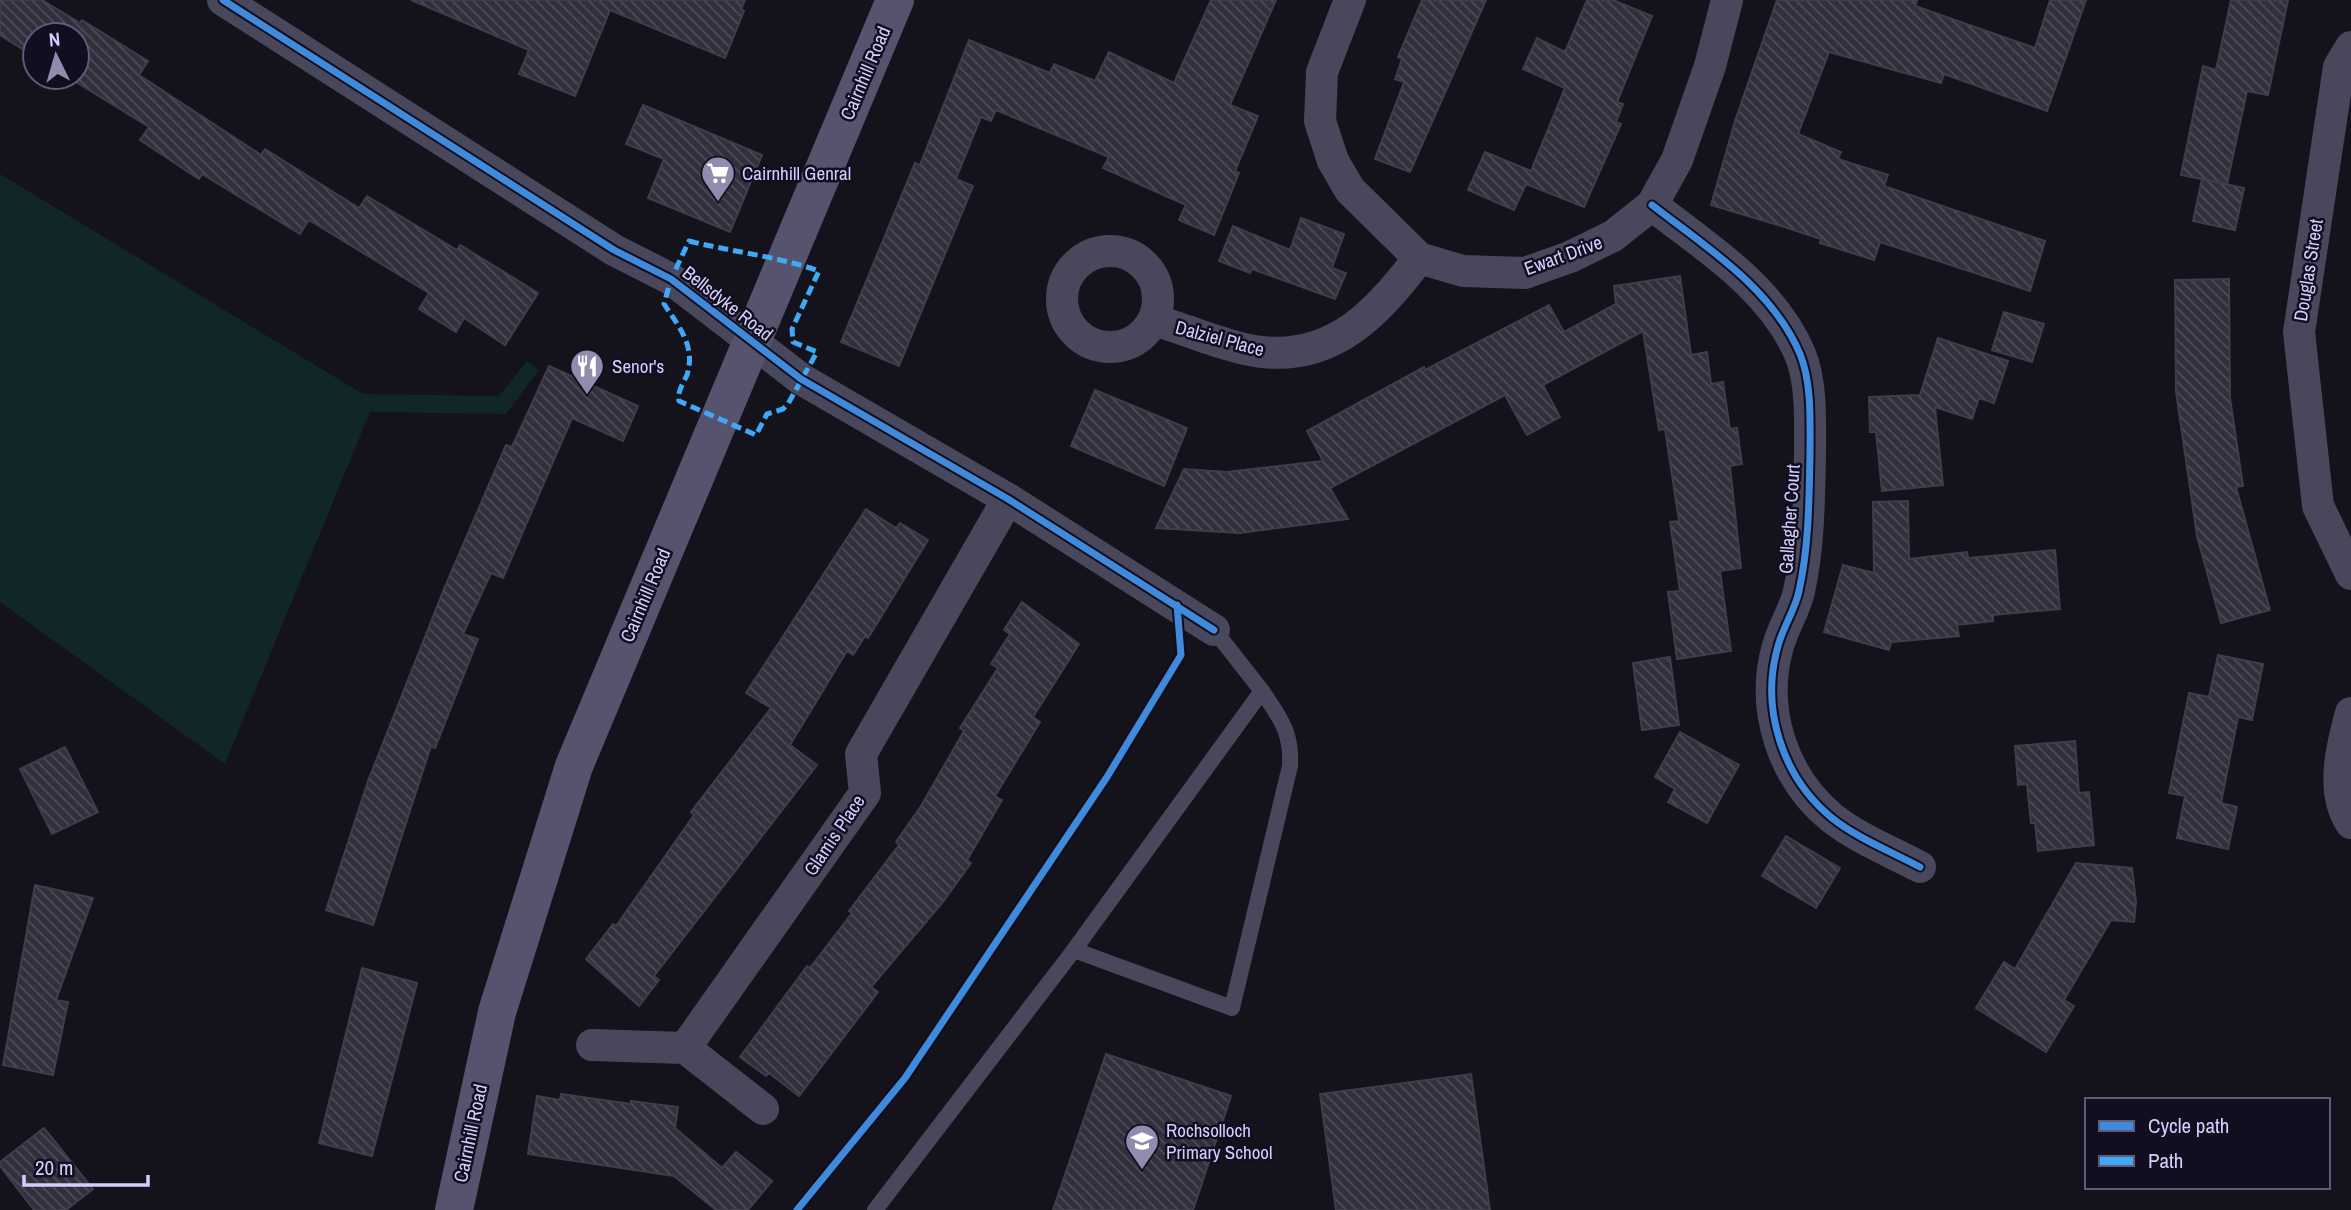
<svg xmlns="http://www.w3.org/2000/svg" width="2351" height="1210" font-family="'Archivo Narrow',sans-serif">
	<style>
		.green { fill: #112626 }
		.building { fill: url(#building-back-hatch); stroke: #3f3c4e; stroke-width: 2 }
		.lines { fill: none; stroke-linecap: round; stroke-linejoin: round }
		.service { stroke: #48475c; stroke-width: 16 }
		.minor { stroke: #48475c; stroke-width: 32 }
		.secondary { stroke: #55536e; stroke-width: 38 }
		.quiet { stroke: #3fa9f5; stroke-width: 5; stroke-dasharray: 10 5; stroke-linecap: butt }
		.cycleway-casing { stroke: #110e1f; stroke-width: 11 }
		.cycleway { stroke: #408adc; stroke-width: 7 }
		.labels { text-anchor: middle; stroke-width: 5; stroke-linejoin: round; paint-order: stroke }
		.street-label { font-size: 19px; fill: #d3cefd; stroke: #110e1f }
		.poi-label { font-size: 19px; fill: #d3cefd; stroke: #110e1f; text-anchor: start }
	</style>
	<defs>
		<pattern id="building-back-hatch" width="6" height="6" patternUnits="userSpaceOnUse" patternTransform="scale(1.75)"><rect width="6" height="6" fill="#322f3d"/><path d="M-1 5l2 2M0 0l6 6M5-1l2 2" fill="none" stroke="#4f4c5a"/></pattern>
	</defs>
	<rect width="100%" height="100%" fill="#14121b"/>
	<polygon class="green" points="0,174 363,394 499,396 527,361 539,370 506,414 370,412 225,764 0,602"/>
	<g class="building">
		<polygon points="0,0 42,0 80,23 82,20 148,61 139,75 261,155 265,149 359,208 367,196 457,250 460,245 538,293 505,345 464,318 456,332 419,309 429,293 309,220 300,234 202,174 199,179 140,140 149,127 68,77 77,77 77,35 35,35 35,57 0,35"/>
		<polygon points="411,0 745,0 741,9 744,11 725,58 610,10 575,96 519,74 529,50"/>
		<polygon points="1211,0 1276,0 1230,105 1258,116 1235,171 1239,173 1214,235 1179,220 1186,205 1103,168 1109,157 996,110 991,121 981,117 956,179 973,186 899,366 841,342 915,163 920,165 969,40 1050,73 1054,64 1095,81 1109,52 1174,83"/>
		<polygon points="1422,0 1486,0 1410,172 1375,159 1404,82 1395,79 1402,59 1398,57"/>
		<polygon points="1587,0 1613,0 1652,16 1617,102 1623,104 1616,122 1621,124 1584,207 1526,184 1514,210 1468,190 1485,152 1531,171 1565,88 1523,69 1537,38 1565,52"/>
		<polygon points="1777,0 1917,0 1915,6 2035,48 2050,0 2086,0 2047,111 1944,74 1941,83 1829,52 1798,134 1841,152 1838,159 1888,175 1884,186 2045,241 2030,291 1880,242 1874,260 1820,243 1821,239 1778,225 1711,205 1735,121"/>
		<polygon points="2231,0 2288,0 2268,95 2247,91 2227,184 2181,175 2203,66 2216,70"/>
		<polygon points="643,105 762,155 730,232 648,198 664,159 626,144"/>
		<polygon points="2202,179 2244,188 2235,230 2193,221"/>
		<polygon points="1301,218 1344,234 1332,268 1346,273 1335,299 1252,269 1250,273 1219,261 1233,226 1290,250"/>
		<polygon points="1680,276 1691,355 1707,352 1711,384 1723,382 1730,429 1737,428 1742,464 1730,466 1741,568 1720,571 1731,651 1677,659 1668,592 1680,591 1670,522 1679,521 1665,429 1659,430 1643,331 1543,385 1560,417 1527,435 1505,395 1330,488 1348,519 1240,533 1156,528 1184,469 1226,472 1323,461 1307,431 1424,367 1425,370 1549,305 1564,332 1616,304 1614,286"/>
		<polygon points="2229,279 2230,398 2243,486 2236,487 2270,610 2221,623 2197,536 2176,392 2175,280"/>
		<polygon points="2004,312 2044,324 2032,362 1992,350"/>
		<polygon points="1938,338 2008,361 1994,403 1979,398 1972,419 1935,407 1943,485 1882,491 1876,432 1870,432 1869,397 1920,395"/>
		<polygon points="549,366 638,406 623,441 572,418 503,578 491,573 463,634 478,639 435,748 431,746 373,925 326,910 368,781 444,589 506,445 512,447"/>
		<polygon points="1095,390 1187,428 1164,486 1071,446"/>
		<polygon points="1908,501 1909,559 1967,552 1968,558 2055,550 2060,609 1993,615 1993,621 1957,625 1959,636 1891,642 1889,650 1824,632 1843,565 1874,573 1873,502"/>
		<polygon points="866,509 896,528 900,523 928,540 868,638 865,636 853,655 847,651 790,745 817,765 654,976 659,980 639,1006 586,959 613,924 616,926 694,815 691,812 771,708 746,693"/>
		<polygon points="1022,602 1079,644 1033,717 1040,722 995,796 1002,800 967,860 971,863 943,902 871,987 878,992 799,1096 769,1073 766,1076 740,1057 807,966 810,968 852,913 849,911 899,845 896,842 921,806 964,731 960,728 998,668 991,664 1010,634 1004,630"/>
		<polygon points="2218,655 2263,664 2252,720 2238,717 2221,803 2237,807 2228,849 2177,838 2185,796 2169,793 2189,693 2209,697"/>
		<polygon points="1670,657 1679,725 1642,730 1633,663"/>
		<polygon points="1680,732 1739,765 1707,823 1668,802 1675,789 1655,777"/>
		<polygon points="2075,741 2079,793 2089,792 2094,845 2038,851 2035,823 2031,823 2027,784 2018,785 2015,746"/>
		<polygon points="65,747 98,812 52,834 20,769"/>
		<polygon points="1786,836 1840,868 1816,908 1762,876"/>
		<polygon points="2076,863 2132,868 2136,902 2134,922 2111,920 2064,1000 2074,1006 2046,1052 1976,1008 2004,962 2015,969"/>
		<polygon points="35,885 93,898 56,1000 68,1002 53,1075 3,1065"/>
		<polygon points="362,968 417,983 372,1156 319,1143"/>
		<polygon points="1106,1054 1231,1096 1193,1210 1053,1210"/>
		<polygon points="1471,1074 1490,1210 1336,1210 1320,1094"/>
		<polygon points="561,1094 631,1104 631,1101 678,1107 675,1128 722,1168 736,1152 772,1181 748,1210 716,1210 674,1176 528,1154 537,1096 560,1100"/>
		<polygon points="44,1128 93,1189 66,1210 34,1210 0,1166 0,1162"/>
	</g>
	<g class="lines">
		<g class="service">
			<path d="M1074 950 1232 1008 1290 766C1292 732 1280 718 1262 691"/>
			<polyline points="875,1210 1074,950 1262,691 1214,630"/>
		</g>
		<g class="minor">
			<polyline points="223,0 614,250 671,279 801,379 1008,499 1214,630"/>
			<polyline points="1350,0 1322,72 1320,121 1333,161 1350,190 1419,258 1463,271 1525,273 1570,257 1613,236 1652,205 1677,160 1710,66 1727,0"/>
			<polyline points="2351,47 2339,67 2299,332 2318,506 2351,574"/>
			<path d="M1652 205C1706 247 1772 288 1800 354 1812 383 1810 422 1810 454 1809 500 1809 546 1799 591 1795 610 1783 627 1778 646 1760 708 1782 777 1832 818 1857 838 1892 852 1920 867"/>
			<circle cx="1110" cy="299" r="48"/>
			<path d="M1154 320C1185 329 1231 349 1262 352 1335 360 1379 311 1419 258"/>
			<path d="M2351 713C2342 746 2330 791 2351 823"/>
			<polyline points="592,1045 685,1048 763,1109"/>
			<polyline points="685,1048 865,793 861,754 1008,499"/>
		</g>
		<polyline class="secondary" points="454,1210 497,1012 574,766 895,0"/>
		<path class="quiet" d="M689 241C732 252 777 256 819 271L792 329 793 342 817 352 788 404 783 409 767 414 756 435 679 401C677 391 683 384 687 375 696 346 679 327 664 304L671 279Z"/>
		<g class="cycleway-casing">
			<g id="cycleway">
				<polyline points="223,0 614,250 671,279 801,379 1008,499 1214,630"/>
				<path d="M1652 205C1706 247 1772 288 1800 354 1812 383 1810 422 1810 454 1809 500 1809 546 1799 591 1795 610 1783 627 1778 646 1760 708 1782 777 1832 818 1857 838 1892 852 1920 867"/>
				<polyline points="797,1210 905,1078 1107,777 1181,655 1177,605"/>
			</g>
		</g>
		<use href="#cycleway" class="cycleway"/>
	</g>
	<defs>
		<g id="supermarket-pin" transform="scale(1.75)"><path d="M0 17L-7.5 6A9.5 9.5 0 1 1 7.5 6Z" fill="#908cae" stroke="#110e1f"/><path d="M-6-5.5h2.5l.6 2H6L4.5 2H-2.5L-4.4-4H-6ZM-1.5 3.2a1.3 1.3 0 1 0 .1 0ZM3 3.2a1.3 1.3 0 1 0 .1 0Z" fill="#fff"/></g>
		<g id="restaurant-pin" transform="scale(1.75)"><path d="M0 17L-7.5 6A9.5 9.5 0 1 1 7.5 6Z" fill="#908cae" stroke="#110e1f"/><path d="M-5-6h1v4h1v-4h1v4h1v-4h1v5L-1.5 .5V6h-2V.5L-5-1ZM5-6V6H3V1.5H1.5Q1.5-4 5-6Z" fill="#fff"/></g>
		<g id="school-pin" transform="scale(1.75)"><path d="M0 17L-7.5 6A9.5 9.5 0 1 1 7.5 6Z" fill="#908cae" stroke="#110e1f"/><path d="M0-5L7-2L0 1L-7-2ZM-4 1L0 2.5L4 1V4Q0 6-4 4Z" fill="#fff"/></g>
	</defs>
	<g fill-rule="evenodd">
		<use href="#supermarket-pin" x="718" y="173"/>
		<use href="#restaurant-pin" x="587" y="366"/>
		<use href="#school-pin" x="1142" y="1141"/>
	</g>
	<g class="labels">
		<g class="street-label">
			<text transform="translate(865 73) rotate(-67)" y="7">Cairnhill Road</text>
			<text transform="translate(1563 255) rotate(-20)" y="7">Ewart Drive</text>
			<text transform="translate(2308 270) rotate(-81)" y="7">Douglas Street</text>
			<text transform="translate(728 303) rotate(38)" y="7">Bellsdyke Road</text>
			<text transform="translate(1220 338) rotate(15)" y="7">Dalziel Place</text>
			<text transform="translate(1789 519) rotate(-86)" y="7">Gallagher Court</text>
			<text transform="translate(645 595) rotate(-67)" y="7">Cairnhill Road</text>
			<text transform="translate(834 835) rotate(-56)" y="7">Glamis Place</text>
			<text transform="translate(470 1133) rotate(-78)" y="7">Cairnhill Road</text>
		</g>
		<g class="poi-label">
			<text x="742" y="180">Cairnhill Genral</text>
			<text x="612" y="373">Senor's</text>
			<text x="1166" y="1137">Rochsolloch<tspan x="1166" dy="22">Primary School</tspan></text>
		</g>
	</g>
	<rect x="2085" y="1098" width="245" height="91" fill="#110e1f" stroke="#5f5b78" stroke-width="2"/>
	<rect x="2099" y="1121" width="35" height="10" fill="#408adc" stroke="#5f5b78" stroke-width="2"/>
	<text x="2148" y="1133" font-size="21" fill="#d3cefd">Cycle path</text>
	<rect x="2099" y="1156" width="35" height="10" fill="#3fa9f5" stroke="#5f5b78" stroke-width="2"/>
	<text x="2148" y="1168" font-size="21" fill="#d3cefd">Path</text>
	<g transform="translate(56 56) rotate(355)"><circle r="33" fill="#110e1f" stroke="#5f5b78" stroke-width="2"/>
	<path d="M0-5L12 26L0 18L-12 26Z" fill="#908cae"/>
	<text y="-10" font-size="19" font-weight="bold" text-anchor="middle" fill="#d3cefd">N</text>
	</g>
	<path d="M24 1175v10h124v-10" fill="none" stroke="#d3cefd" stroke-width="3.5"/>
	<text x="35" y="1175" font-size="21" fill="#d3cefd" stroke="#110e1f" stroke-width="5" paint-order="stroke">20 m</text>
</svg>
